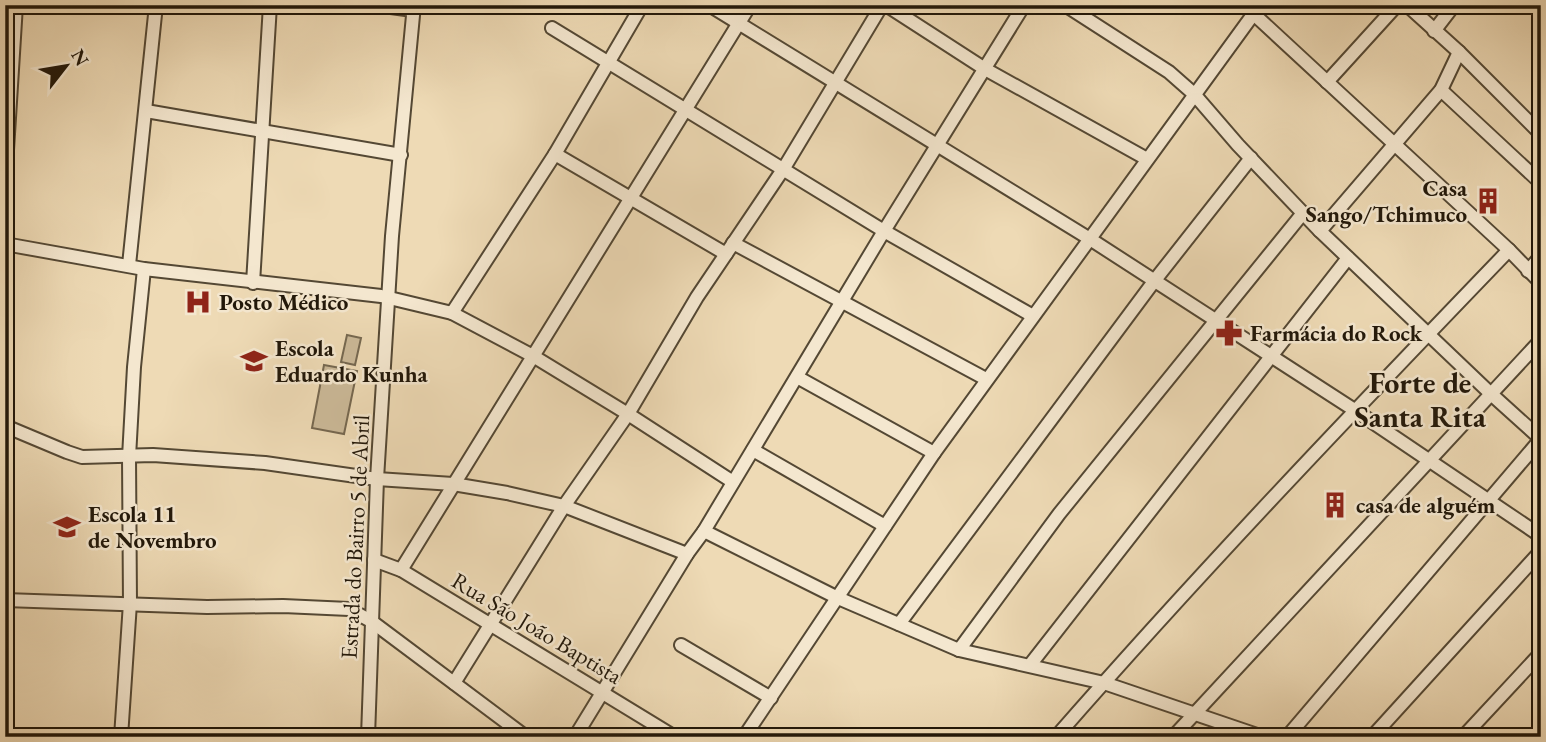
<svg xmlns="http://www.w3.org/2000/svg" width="1546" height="742" font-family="'EB Garamond',serif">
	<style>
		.green { fill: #cbb998; stroke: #766850; stroke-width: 2 }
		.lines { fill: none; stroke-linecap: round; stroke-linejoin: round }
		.minor-casing { stroke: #544834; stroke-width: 16 }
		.minor { stroke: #f4e7cf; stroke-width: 12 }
		.labels { text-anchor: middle; stroke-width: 5; stroke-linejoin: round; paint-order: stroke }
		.poi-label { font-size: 23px; font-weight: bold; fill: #211709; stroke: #f4e7cf; text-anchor: start }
		.street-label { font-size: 23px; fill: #211709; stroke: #f4e7cf }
		.district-label { font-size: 30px; font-weight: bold; fill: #211709; stroke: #f4e7cf }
	</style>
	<rect width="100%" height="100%" fill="#eedab5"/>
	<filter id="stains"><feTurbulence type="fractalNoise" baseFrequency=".00286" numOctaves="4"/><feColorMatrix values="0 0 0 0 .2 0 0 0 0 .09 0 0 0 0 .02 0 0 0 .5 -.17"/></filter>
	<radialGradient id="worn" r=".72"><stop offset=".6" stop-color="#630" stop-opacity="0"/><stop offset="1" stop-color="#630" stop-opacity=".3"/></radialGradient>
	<g class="green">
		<polygon points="347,335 361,338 355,365 341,362"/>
		<polygon points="324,365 357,371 344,434 312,428"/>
	</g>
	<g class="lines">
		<g class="minor-casing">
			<g id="minor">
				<polyline points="376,5 413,10"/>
				<polyline points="709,5 1090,239 1356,411 1541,536"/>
				<polyline points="886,5 985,69 1147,159"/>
				<polyline points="1065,5 1169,72 1194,94 1238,145 1320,231 1490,393 1541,439"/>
				<polyline points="1244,5 1509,250 1541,283"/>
				<polyline points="1407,5 1459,52 1541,134"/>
				<polyline points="552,28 884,231 1033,316"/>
				<polyline points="1434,31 1454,5"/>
				<polyline points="1327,82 1397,5"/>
				<polyline points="1441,90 1541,183"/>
				<polyline points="146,111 401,155"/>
				<polyline points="555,154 726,254"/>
				<polyline points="5,182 16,5"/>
				<polyline points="1320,231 1441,90 1459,52"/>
				<polyline points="733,243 986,379"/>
				<polyline points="5,244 144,269 381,296 452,313 555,154 642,5"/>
				<polyline points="129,265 156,5"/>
				<polyline points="1528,271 1541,256"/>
				<polyline points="253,283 270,5"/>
				<polyline points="452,313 533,356 628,414 733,482"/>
				<polyline points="797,377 934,453"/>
				<polyline points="5,426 67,452 82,457 153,455 265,463 377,479 453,484 507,493 564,506 687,554"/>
				<polyline points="753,450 885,526"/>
				<polyline points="704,531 838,598 959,650 1104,683 1263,737"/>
				<polyline points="374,560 401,570 675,737"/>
				<polyline points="401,570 750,5"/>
				<polyline points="5,600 207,607 283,606 349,609 371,621 526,737"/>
				<polyline points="899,624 1155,280 1251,158"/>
				<polyline points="681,645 771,698"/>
				<polyline points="959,650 1059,514 1303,213"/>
				<polyline points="1030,665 1348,258"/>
				<polyline points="454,683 564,506 628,414 697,297 784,168 882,5"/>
				<polyline points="121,737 130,603 129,457 134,367 144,269"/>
				<polyline points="368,737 377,479 392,236 414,5"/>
				<polyline points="575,737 687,554 704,531 884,231 1024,5"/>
				<polyline points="744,737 934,453 1260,5"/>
				<path d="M1056 737C1202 570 1355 410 1509 250"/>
				<polyline points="1173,737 1541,340"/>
				<polyline points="1287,737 1541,439"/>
				<polyline points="1372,737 1541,551"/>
				<polyline points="1463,737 1541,653"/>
			</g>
		</g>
		<use href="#minor" class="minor"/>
	</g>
	<defs>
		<g id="building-bare" transform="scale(2.1)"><path d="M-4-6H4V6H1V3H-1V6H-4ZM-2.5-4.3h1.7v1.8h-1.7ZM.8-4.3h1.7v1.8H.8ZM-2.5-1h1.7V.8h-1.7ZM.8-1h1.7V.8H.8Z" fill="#8f2418" stroke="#f4e7cf" stroke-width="2.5" paint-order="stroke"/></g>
		<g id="hospital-bare" transform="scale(2.1)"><path d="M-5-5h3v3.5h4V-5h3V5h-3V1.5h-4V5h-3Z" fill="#8f2418" stroke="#f4e7cf" stroke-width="2.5" paint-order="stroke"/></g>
		<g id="pharmacy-bare" transform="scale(2.1)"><path d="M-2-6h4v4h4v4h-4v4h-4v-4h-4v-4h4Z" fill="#8f2418" stroke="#f4e7cf" stroke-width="2.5" paint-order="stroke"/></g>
		<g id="school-bare" transform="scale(2.1)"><path d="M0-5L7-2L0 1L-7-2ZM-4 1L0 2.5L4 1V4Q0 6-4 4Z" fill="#8f2418" stroke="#f4e7cf" stroke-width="2.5" paint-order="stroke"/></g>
	</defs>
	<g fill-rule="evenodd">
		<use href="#building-bare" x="1488" y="201"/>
		<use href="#hospital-bare" x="198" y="302"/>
		<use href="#pharmacy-bare" x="1229" y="333"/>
		<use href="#school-bare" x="254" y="361"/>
		<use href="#building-bare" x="1335" y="505"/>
		<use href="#school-bare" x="67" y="527"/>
	</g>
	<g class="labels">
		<g class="poi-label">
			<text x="1467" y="196" text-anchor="end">Casa<tspan x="1467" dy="26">Sango/Tchimuco</tspan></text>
			<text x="219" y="310">Posto Médico</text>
			<text x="1250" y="341">Farmácia do Rock</text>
			<text x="275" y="356">Escola<tspan x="275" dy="26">Eduardo Kunha</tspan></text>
			<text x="1356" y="513">casa de alguém</text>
			<text x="88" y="522">Escola 11<tspan x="88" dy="26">de Novembro</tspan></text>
		</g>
		<g class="street-label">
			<text transform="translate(355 537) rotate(-87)" y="8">Estrada do Bairro 5 de Abril</text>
			<text transform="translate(537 628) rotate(31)" y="8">Rua São João Baptista</text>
		</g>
		<g class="district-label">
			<text x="1420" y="393">Forte de<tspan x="1420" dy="34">Santa Rita</tspan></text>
		</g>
	</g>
	<rect width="1546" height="742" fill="none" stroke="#eedab5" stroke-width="28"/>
	<rect x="7" y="7" width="1532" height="728" fill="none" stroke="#211709" stroke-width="3.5"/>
	<rect x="14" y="14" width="1518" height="714" fill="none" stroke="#211709" stroke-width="2"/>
	<g transform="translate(66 66) rotate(59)" stroke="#f4e7cf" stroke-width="5" paint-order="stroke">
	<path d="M0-5L12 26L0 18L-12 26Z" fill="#211709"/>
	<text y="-10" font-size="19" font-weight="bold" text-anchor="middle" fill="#211709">N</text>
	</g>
	<rect width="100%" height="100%" filter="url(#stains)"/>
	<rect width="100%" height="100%" fill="url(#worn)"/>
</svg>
